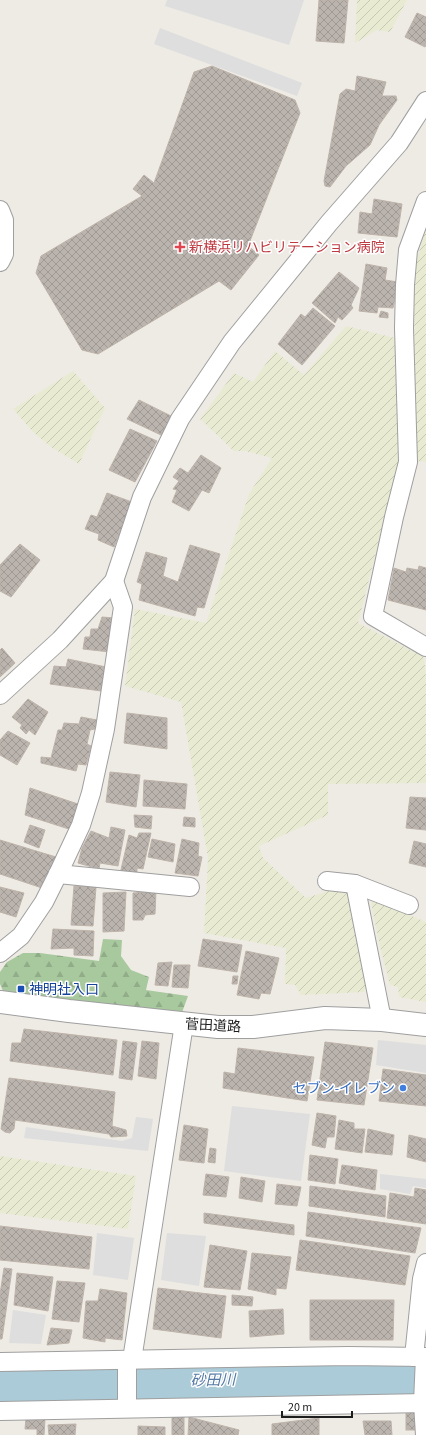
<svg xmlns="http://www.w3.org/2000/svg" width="426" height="1435" font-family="'Source Sans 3','Noto Sans JP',sans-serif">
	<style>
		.farmland { fill: url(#farmland-furrows) }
		.forest { fill: url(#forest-firs) }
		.parking { fill: #dedede }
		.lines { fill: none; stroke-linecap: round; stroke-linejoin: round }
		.river { stroke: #aacbd7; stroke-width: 42 }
		.building { fill: url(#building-cross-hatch); stroke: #beb3a9 }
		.minor-casing { stroke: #9f9f9f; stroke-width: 20 }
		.tertiary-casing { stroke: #9f9f9f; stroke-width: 24 }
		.minor { stroke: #fff; stroke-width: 18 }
		.tertiary { stroke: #fff; stroke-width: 22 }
		.health-dot { fill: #e0444e; stroke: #fff; stroke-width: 1.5 }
		.transit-dot { fill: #1a4fb4; stroke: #fff; stroke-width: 1.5 }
		.shop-dot { fill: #3f7fe0; stroke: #fff; stroke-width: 1.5 }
		.labels { text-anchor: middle; stroke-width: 3; stroke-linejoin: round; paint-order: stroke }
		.health-label { font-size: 14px; fill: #be3a42; stroke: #fff; text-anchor: start }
		.transit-label { font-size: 14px; fill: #164399; stroke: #fff; text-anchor: start }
		.street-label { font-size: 14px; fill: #1e1e1e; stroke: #fff }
		.shop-label { font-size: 14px; fill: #366cbe; stroke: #fff; text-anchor: end }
		.water-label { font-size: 15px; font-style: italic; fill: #5478a4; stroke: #fff }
	</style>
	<defs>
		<pattern id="farmland-furrows" width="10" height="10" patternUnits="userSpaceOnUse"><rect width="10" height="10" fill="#e8ebd2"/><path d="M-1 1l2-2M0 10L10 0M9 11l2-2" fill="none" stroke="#c7c9b4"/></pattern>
		<pattern id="forest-firs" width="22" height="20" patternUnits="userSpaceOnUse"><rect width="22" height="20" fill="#a8c99e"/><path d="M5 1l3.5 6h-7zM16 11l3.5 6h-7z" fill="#90ac88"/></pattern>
		<pattern id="building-cross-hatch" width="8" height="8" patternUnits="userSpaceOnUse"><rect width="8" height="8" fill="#bbb4ae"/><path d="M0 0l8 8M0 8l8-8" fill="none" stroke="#a09a95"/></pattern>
	</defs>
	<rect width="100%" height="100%" fill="#eeebe5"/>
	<g class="farmland">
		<polygon points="357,0 407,0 390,32 377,30 355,43"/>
		<polygon points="426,229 426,462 415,461 414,269"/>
		<polygon points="346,326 395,338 398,466 358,623 424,657 426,677 426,783 328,784 328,815 259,846 263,858 306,898 331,890 351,893 368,982 364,992 301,995 295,985 285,984 286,948 204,933 208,858 181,702 125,686 135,609 206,623 249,494 272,458 245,451 234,451 200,419 234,373 253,382 275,351 304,375"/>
		<polygon points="73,371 105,408 79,464 51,447 33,432 13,409"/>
		<polygon points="374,900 426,922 426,1002 399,997 398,987 390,985 380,947 371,903"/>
		<polygon points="0,1156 136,1176 128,1229 0,1213"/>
	</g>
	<polygon class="forest" points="103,939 122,940 121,956 131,970 149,977 146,990 188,996 180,1018 12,998 3,991 0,984 0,972 7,962 23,953 40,953 99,961"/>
	<g class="parking">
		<polygon points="167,0 304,0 289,45 165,6"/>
		<polygon points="160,28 302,83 297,96 154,44"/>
		<polygon points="378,1040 426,1045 426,1073 376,1065"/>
		<polygon points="232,1106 310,1114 301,1181 224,1171"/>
		<polygon points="136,1117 153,1119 148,1151 24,1138 26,1127 122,1141 132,1138"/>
		<polygon points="380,1174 426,1179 426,1188 413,1186 410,1194 380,1189"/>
		<polygon points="97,1233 134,1238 128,1280 93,1275"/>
		<polygon points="167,1233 206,1236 199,1286 161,1280"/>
		<polygon points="13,1310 46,1315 41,1344 9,1343"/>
	</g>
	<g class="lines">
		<polyline class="river" points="0,1386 426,1375"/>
	</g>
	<g class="building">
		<polygon points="319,0 348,0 344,43 316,41"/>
		<polygon points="417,13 426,17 426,45 425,47 405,37"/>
		<polygon points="212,66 295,100 300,113 248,246 259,255 231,290 219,281 98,354 82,350 36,273 41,256 142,196 133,189 144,175 154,183 194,72"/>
		<polygon points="357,76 386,82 382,96 396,96 397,100 379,125 370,145 346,166 330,187 325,186 324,181 340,94 346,89 355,91"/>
		<polygon points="374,199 402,204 397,237 358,233 360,212 372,214"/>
		<polygon points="366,264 387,268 385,280 398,282 393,308 378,307 377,313 359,311"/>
		<polygon points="339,272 359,288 351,305 353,308 342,320 338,317 335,323 312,303"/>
		<polygon points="313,308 335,326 302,365 278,344 301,314 305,317"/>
		<polygon points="381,311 388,313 388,318 379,317"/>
		<polygon points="139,400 171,416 161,435 127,419"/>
		<polygon points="130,429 157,441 135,482 109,470"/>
		<polygon points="201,455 221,468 209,493 202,490 189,511 172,502 177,490 173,489 179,481 173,477 180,468 188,473"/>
		<polygon points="107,493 132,502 114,547 98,540 99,534 85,529 91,515 97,517"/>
		<polygon points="20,544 40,560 11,597 0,591 0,565"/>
		<polygon points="190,545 220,554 204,608 197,607 195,616 139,600 142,584 137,582 146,552 167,558 163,576 178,582"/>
		<polygon points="419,566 426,568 426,610 388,600 394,568 406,572 407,568 418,570"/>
		<polygon points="102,617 114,618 110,652 83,649 85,637 90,637 91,629 98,629"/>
		<polygon points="2,648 15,663 0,677 0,650"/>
		<polygon points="68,659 106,667 101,691 50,684 54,666 66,667"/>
		<polygon points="28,699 48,712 35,735 29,730 26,734 20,728 22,725 12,717"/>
		<polygon points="127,713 167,718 167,749 124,743"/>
		<polygon points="81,717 97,720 95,729 90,730 87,744 91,746 86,765 78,764 76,771 41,763 41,757 51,758 58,730 62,730 64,723 79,724"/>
		<polygon points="8,731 30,743 17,765 0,755 0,740"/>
		<polygon points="110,772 140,775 136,807 106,802"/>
		<polygon points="144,780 187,784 185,809 143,806"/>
		<polygon points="30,788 78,804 72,830 25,815"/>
		<polygon points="410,797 426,798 426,830 406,828"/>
		<polygon points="134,815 152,816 151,829 135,827"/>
		<polygon points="184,817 195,818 195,827 183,826"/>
		<polygon points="30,825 45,830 39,848 24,842"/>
		<polygon points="111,827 125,830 118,866 100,863 99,869 78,863 82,848 91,831 109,838"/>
		<polygon points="139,833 151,833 143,869 137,868 137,876 120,874 129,835 137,838"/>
		<polygon points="152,839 175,844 173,862 148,857"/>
		<polygon points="182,839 199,843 198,856 202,857 198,876 175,873"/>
		<polygon points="0,840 56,857 42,888 0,874"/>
		<polygon points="414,841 426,844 426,867 409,863"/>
		<polygon points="74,886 96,887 93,926 71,925"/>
		<polygon points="0,887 24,893 16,917 0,912"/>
		<polygon points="156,891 155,914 145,915 143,920 133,920 133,893"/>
		<polygon points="126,892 124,931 103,932 103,893"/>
		<polygon points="53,929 94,931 93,956 74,955 74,948 51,949"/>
		<polygon points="203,939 242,945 237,972 198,966"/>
		<polygon points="246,951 279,958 270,994 261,993 259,999 237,995"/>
		<polygon points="172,962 168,986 155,985 158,963"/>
		<polygon points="174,965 190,965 188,988 172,987"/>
		<polygon points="233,976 238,976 237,984 232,984"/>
		<polygon points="24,1029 117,1040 113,1075 10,1061 12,1043 21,1043"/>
		<polygon points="123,1041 137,1043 132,1080 119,1078"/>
		<polygon points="142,1041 159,1043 156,1079 138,1076"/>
		<polygon points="325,1042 373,1048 364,1105 317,1100"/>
		<polygon points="238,1048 314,1057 307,1101 223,1088 224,1072 235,1074"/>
		<polygon points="383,1069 426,1075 426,1106 379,1101"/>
		<polygon points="9,1078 115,1092 112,1126 126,1130 127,1136 111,1137 109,1134 15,1120 14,1129 10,1133 5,1132 1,1129"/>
		<polygon points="317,1113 336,1116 334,1137 327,1137 325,1148 312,1145"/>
		<polygon points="339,1120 354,1123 354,1129 365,1129 362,1153 335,1149"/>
		<polygon points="184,1125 208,1129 204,1163 179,1160"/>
		<polygon points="368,1129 394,1135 392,1155 365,1152"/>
		<polygon points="409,1135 426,1139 426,1162 407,1157"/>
		<polygon points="210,1148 216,1149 215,1163 208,1162"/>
		<polygon points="310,1155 338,1159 335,1184 308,1180"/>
		<polygon points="342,1165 377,1170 375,1190 339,1183"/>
		<polygon points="206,1174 229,1177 226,1197 203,1195"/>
		<polygon points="241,1177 265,1181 262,1202 239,1198"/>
		<polygon points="277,1184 301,1187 297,1206 275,1204"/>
		<polygon points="310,1186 386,1196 385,1217 309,1206"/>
		<polygon points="415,1188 426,1190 426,1224 387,1218 390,1193 414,1197"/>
		<polygon points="308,1212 421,1228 415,1253 306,1236"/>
		<polygon points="204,1213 294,1225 294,1235 204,1223"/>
		<polygon points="0,1226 92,1237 89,1269 0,1260"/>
		<polygon points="300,1240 410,1256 405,1285 296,1270"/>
		<polygon points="210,1245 247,1251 240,1290 204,1287"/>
		<polygon points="252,1253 291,1257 286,1289 276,1288 276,1295 248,1289"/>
		<polygon points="4,1268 12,1269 2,1339 0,1339 0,1294"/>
		<polygon points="17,1273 53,1277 48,1311 14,1305"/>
		<polygon points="57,1281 85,1283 79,1322 52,1319"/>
		<polygon points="158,1288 226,1296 221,1338 153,1329"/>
		<polygon points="100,1289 127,1293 122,1340 105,1338 105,1342 83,1338 86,1301 98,1301"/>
		<polygon points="232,1295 253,1297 252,1306 232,1305"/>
		<polygon points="310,1300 394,1300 393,1340 310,1340"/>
		<polygon points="283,1309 284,1334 250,1337 249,1311"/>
		<polygon points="51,1328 72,1330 69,1343 47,1345"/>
		<rect x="406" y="1411" width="14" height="19"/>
		<rect x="172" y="1414" width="12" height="21"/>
		<polygon points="189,1417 239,1430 238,1435 188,1435"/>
		<polygon points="26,1418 45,1419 44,1435 37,1435 37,1429 25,1429"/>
		<polygon points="319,1418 319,1435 272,1435 272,1424"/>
		<polygon points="363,1421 391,1421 392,1435 365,1435"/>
		<polygon points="76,1424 75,1435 49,1435 48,1425"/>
		<polygon points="138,1426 165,1427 165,1435 138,1435"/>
	</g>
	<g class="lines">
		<g class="minor-casing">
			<g id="minor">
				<polyline points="426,201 408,250 405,285 404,328 408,462 394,517 373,616 426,647"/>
				<polyline points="0,210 4,220 4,254 0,262"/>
				<polyline points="0,695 60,640 114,581 142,497 180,419 232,342 329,223 399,143 426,101"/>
				<polyline points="58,874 190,887"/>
				<polyline points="327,881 355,884 409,905"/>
				<polyline points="355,884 382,1020"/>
				<polyline points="0,953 21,936 44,902 58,874 81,825 91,793 105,729 123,607 114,581"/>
				<polyline points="414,1357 422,1279 426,1263"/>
				<polyline points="425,1357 423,1403 425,1435"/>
				<polyline points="132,1360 184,1024"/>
				<polyline points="0,1362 348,1356 426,1357"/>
				<polyline points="127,1408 127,1360"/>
				<polyline points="0,1411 426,1403"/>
			</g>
		</g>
		<g class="tertiary-casing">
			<polyline id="tertiary" points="0,1002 69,1011 218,1027 253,1027 325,1018 382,1020 426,1025"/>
		</g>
		<use href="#minor" class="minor"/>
		<use href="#tertiary" class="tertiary"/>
	</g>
	<path class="health-dot" d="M178 241h4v4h4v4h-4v4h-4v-4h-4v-4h4z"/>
	<rect class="transit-dot" x="17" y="985" width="8" height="8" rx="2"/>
	<circle class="shop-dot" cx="403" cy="1088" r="4"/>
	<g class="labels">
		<g class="health-label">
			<text x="189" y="252">新横浜リハビリテーション病院</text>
		</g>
		<g class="transit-label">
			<text x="29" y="994">神明社入口</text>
		</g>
		<g class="street-label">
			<text transform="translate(213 1025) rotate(3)" y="5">菅田道路</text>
		</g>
		<g class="shop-label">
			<text x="395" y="1093">セブン-イレブン</text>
		</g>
		<g class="water-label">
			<text transform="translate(213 1380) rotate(-1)" y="5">砂田川</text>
		</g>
	</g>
	<path d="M282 1411v6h70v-6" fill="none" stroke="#1e1e1e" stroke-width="2"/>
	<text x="288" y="1411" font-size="12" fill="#1e1e1e" stroke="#ffffff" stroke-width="3" paint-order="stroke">20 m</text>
</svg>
